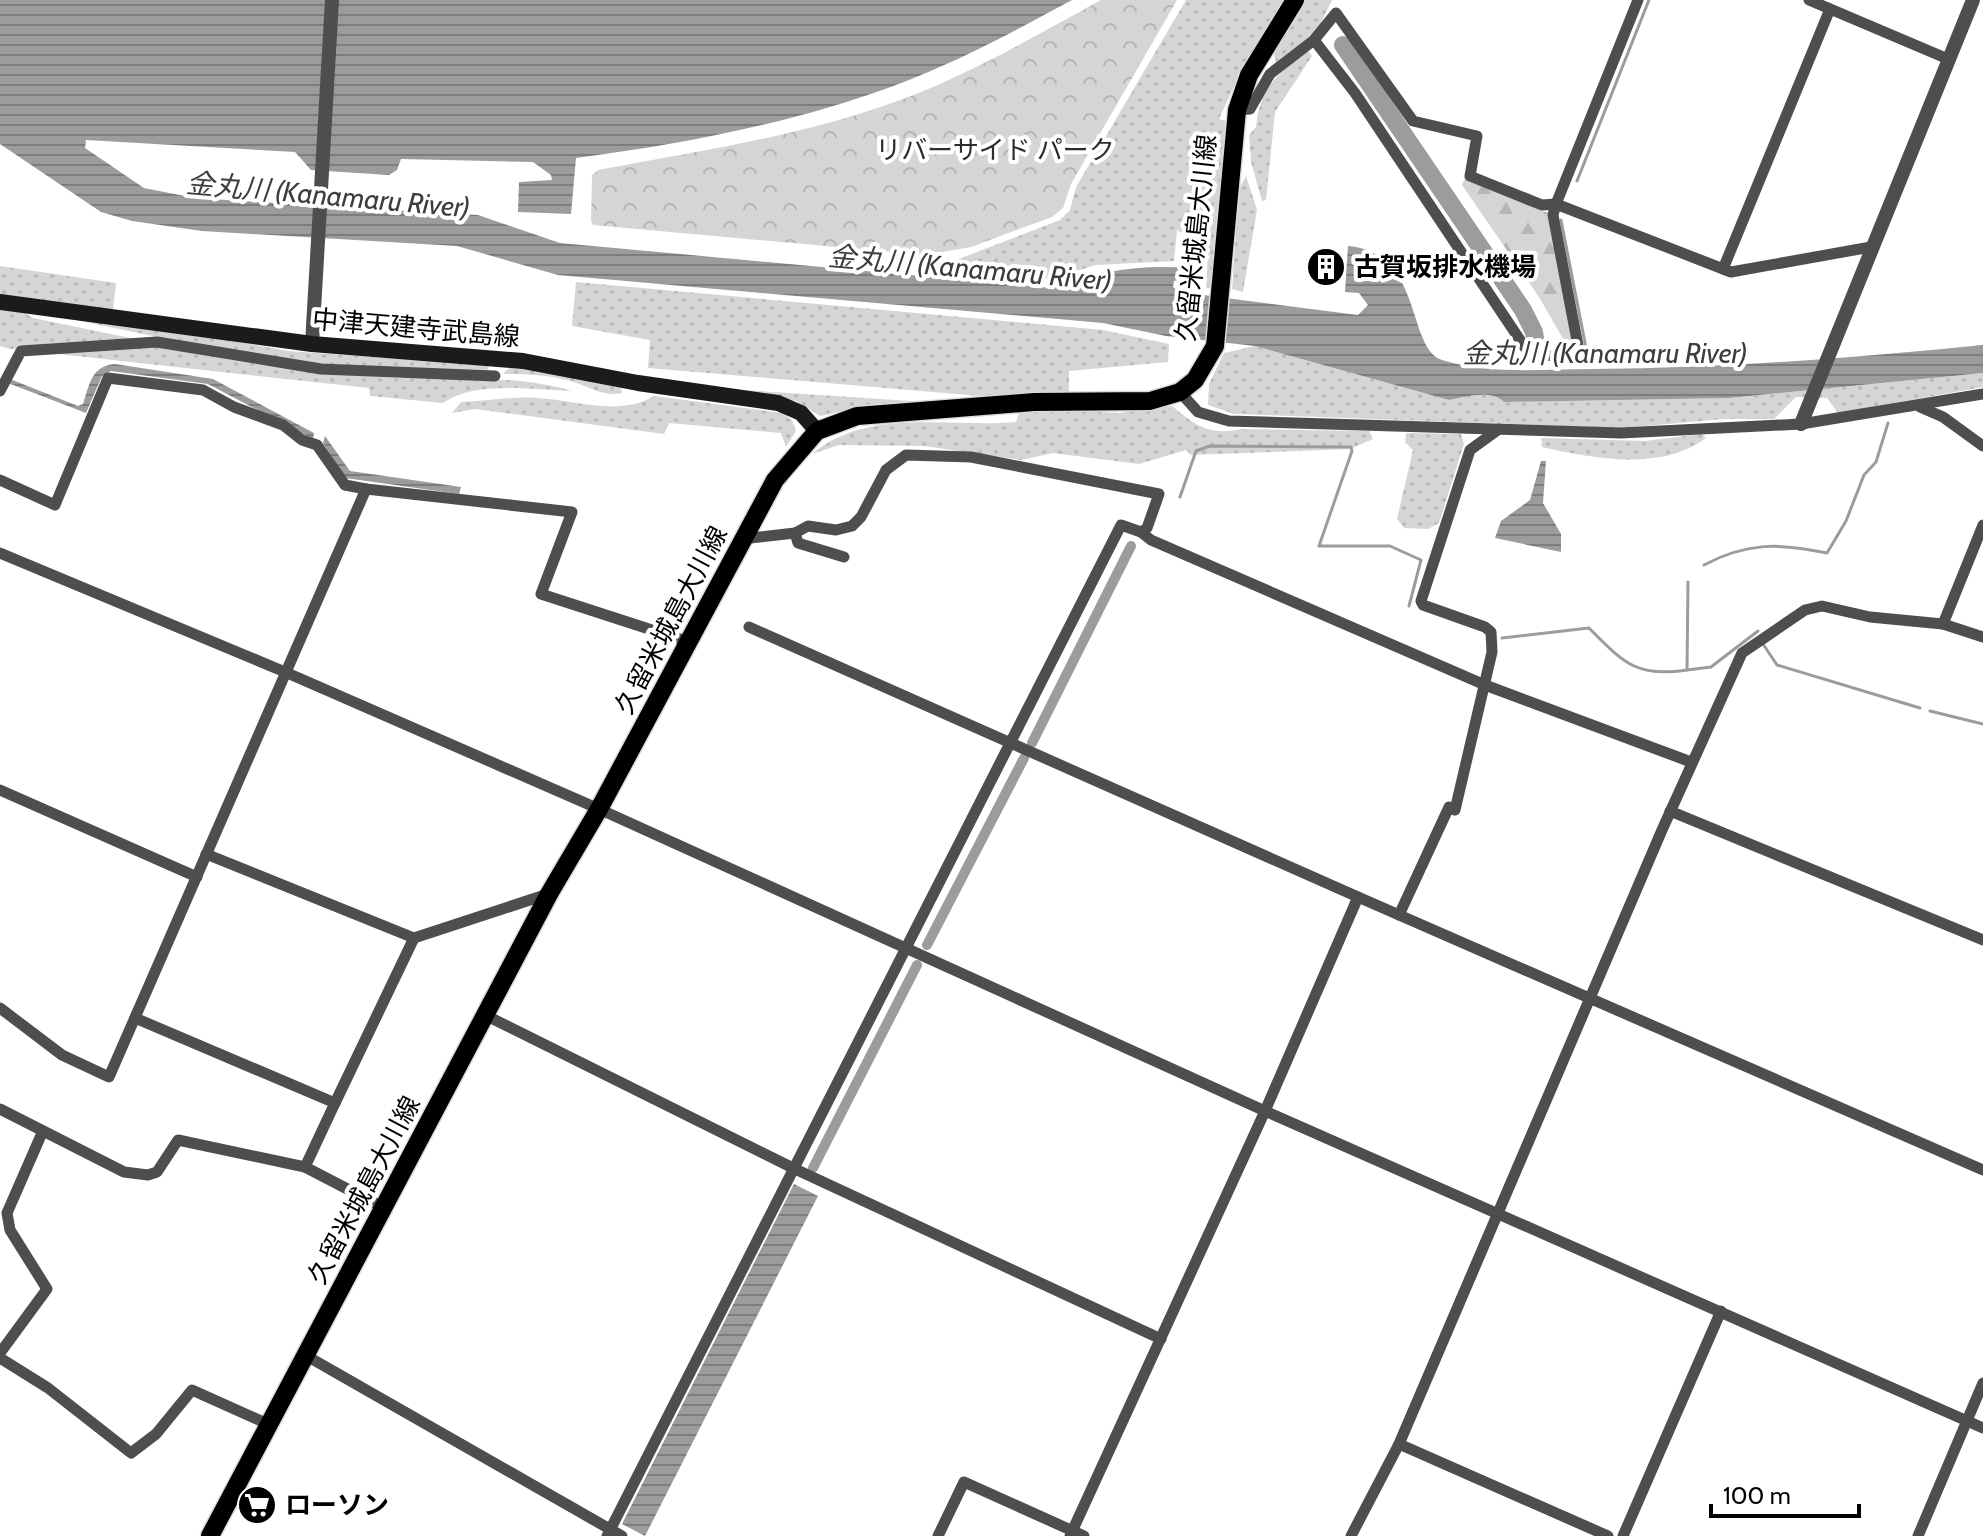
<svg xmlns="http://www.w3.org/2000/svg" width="1983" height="1536" font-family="Cabin,'Noto Sans JP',sans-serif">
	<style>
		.grass { fill: url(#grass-dots) }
		.forest { fill: url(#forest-firs) }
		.park { fill: url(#park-crowns) }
		.water { fill: url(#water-rules) }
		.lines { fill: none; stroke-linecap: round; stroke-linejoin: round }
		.stream { stroke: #9c9c9c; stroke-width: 3 }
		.canal { stroke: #9c9c9c; stroke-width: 10 }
		.river { stroke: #9c9c9c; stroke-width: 18 }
		.primary-casing { stroke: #dbdbdb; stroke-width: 21 }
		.minor { stroke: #4e4e4e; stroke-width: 11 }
		.tertiary { stroke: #4e4e4e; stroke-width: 14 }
		.secondary { stroke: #1b1b1b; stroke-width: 16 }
		.primary { stroke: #000; stroke-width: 18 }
		.labels { text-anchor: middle; stroke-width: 8; stroke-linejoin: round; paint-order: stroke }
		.park-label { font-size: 26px; fill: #2c2c2c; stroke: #fff }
		.street-label { font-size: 26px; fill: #000; stroke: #fff }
		.poi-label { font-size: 26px; font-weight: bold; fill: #000; stroke: #fff; text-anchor: start }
		.water-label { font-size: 28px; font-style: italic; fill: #3d3d3d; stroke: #fff }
	</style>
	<defs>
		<pattern id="grass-dots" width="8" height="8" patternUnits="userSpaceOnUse" patternTransform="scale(2)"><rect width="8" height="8" fill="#d5d5d5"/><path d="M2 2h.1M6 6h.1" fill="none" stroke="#b5b5b5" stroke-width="1.8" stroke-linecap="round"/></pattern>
		<pattern id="forest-firs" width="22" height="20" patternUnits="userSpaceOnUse" patternTransform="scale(2)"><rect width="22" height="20" fill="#d5d5d5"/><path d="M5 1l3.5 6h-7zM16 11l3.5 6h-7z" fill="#b5b5b5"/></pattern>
		<pattern id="park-crowns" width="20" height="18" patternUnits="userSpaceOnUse" patternTransform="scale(2)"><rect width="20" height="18" fill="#d5d5d5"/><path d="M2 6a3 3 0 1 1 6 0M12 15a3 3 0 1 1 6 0" fill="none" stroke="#b5b5b5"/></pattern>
		<pattern id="water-rules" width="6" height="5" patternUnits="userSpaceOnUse" patternTransform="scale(2)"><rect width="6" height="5" fill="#9c9c9c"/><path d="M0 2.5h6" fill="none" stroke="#7d7d7d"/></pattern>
	</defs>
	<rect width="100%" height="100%" fill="#fff"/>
	<g class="grass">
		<polygon points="1186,0 1287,0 1242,69 1219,119 1227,121 1215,289 1206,288 1208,255 1196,242 1177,230 1174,261 1096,265 1051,279 927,267 951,262 1060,220 1070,210 1076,187"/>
		<polygon points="1302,0 1332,0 1317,31 1276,62 1273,49"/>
		<path d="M1308 50 1312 56 1275 112 1266 200 1262 201 1251 162 1249 135 1256 127C1260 86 1278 75 1308 50Z"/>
		<polygon points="1246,176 1257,210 1243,292 1232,289 1239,189"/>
		<polygon points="0,266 116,283 113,310 0,296"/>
		<polygon points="576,282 1103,330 1169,344 1168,362 1069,371 1069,393 992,397 648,368 650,340 572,326"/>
		<polygon points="0,308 22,311 33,318 140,340 10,349 0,346"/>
		<polygon points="52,315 218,338 288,351 489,365 488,370 317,364 239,354"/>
		<path d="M152 346C229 358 305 372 383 377 446 381 511 373 572 391 533 390 475 380 443 403L370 396 369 388 49 353Z"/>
		<path d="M1255 346 1449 400C1466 397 1490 389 1504 402L1729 398 1983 373V387L1838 413 1827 398 1796 397 1774 419H1724L1622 428 1234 414 1208 405 1209 384 1224 353Z"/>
		<path d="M510 367 541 369 621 388 622 393C602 398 586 384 567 380 546 375 525 374 503 374Z"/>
		<polygon points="714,388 941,403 871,405 820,416 796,401"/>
		<path d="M654 396 782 413 792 420 796 431 786 447 781 433 669 423 664 434 475 409 452 413 461 402C486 401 512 396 537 398 575 400 619 417 654 396Z"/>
		<path d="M1172 406C1196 426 1210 436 1242 429L1369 431 1373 439 1350 449 1191 455 1186 450 1139 464 1053 453 1021 460 924 446 839 445 812 454C868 407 949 428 1016 422L1019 413 1035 409 1119 413Z"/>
		<polygon points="1406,433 1461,434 1464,444 1439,523 1428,529 1404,528 1397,519 1413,450 1405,442"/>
		<path d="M1702 434 1706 438C1661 472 1592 458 1542 447L1541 438 1645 441Z"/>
	</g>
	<polygon class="forest" points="1465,178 1548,213 1576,342 1570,351 1539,297 1462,185"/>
	<path class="park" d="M1101 0H1177L1071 184 1063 208 1052 217 971 247 926 255 593 225 591 220 592 175 598 170C704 150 810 135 911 96 977 70 1039 34 1101 0Z"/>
	<g class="water">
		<path d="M0 0H1072C1015 31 957 62 896 85 794 123 684 144 576 158L571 214 518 212 519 182 552 180 551 175 533 162 401 159 397 170 389 175 311 170 295 152 86 140 85 148 144 188 195 198 478 215 560 243 1051 288C1096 271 1142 264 1190 268V277L1174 281 1173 287 1180 292 1358 315 1368 305 1359 293 1345 292 1348 246C1424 253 1406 348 1442 360 1489 375 1544 369 1594 369 1724 368 1853 358 1983 345V373L1729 398 1504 402C1490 389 1466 397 1449 400L1255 346 1166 336 1103 323 558 275 457 246 202 231 132 221 101 212 0 144Z"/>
		<path d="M115 364 213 379 314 433 313 439 208 384 111 371 102 376 86 413 8 383 10 379 78 406 83 404C90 384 91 366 115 364Z"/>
		<polygon points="325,436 350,471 461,487 459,494 345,478 323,443"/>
		<polygon points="1541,461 1546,461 1543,503 1561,534 1561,552 1495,538 1501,521 1530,500"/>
		<polygon points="794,1184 818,1196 645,1536 622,1524"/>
	</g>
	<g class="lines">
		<g class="stream">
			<polyline points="1577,181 1649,0"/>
			<polyline points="1561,220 1586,348"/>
			<polyline points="1180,497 1196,451 1210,446 1351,447 1352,451 1319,546 1390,546 1421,560 1409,606"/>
			<path d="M1704 565C1747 542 1780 543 1827 553L1846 521 1864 475 1876 462 1888 423"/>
			<path d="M1502 638 1589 628C1623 662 1636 678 1687 670L1688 582"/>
			<polyline points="1763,644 1777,665 1920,708"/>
			<polyline points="1687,670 1711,667 1758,631"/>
			<polyline points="1930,711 1983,724"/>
		</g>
		<g class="canal">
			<polyline points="1032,743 1131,546"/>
			<polyline points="927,945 1024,758"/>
			<polyline points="813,1168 917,965"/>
		</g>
		<polyline class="river" points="1343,45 1523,310 1534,332 1537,351"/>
		<g class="primary-casing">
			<polyline id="primary" points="210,1536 549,894 599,809 775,480 817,431 857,416 1034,402 1150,401 1180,392 1195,380 1215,346 1237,110 1249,75 1295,0"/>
		</g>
		<g class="minor">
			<polyline points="1638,0 1556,204 1731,272 1871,247"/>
			<polyline points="1809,0 1948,59"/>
			<polyline points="1237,110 1250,109 1270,74 1314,40 1336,13 1413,121 1477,136 1470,176 1542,205 1556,204 1553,215 1580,356 1530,355 1355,93 1314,40"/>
			<polyline points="1723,269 1830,9"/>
			<polyline points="0,391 21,351 157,342 321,369 495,376"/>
			<polyline points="1180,392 1198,412 1229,421 1621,433 1801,424 1983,394"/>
			<polyline points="1920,407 1943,417 1983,446"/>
			<polyline points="0,480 55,505 108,378 203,390 234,407 283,425 302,440 317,445 345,485 366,489 109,1077 62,1055 0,1008"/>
			<polyline points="366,489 572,512 541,594 689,642"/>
			<polyline points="795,533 798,543 844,557"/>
			<polyline points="742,539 795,533 808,526 836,530 852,526 861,517 886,470 906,455 971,457 1159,494 1147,528 1141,532 1151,540 1485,685 1691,762"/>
			<polyline points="0,553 285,672 599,809 1265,1111 1983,1428"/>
			<polyline points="1943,624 1983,525"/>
			<polyline points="749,627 1358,897"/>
			<polyline points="0,790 197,877"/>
			<polyline points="1670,811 1983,940"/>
			<polyline points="206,854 414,938"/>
			<polyline points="1399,915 1449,807 1455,810 1492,652 1491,632 1485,627 1423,605 1421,601 1470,450 1499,429"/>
			<polyline points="487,1016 795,1169 1161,1339"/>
			<polyline points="135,1018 335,1103 305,1167"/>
			<polyline points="335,1103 414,938 548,894"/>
			<polyline points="0,1109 124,1172 148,1175 157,1172 178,1140 305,1167 384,1208"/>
			<polyline points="0,1353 47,1289 10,1230 7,1213 42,1133"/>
			<polyline points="305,1355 622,1536"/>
			<polyline points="0,1358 48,1388 131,1453 156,1434 192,1390 270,1425"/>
			<polyline points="1399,1444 1608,1536"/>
			<polyline points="607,1536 1121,525 1141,532"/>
			<polyline points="938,1536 964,1482 1084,1536"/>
			<polyline points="1070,1536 1265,1111 1358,897 1983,1170"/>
			<polyline points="1351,1536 1399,1444 1662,830 1742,653 1805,610 1822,606 1870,617 1943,624 1983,637"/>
			<polyline points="1623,1536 1721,1311"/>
			<polyline points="1918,1536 1983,1383"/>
		</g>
		<g class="tertiary">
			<polyline points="312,344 332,0"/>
			<polyline points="1801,424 1973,0"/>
		</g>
		<polyline class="secondary" points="0,302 312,344 523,361 638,383 778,403 801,413 817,431"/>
		<use href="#primary" class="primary"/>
	</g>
	<defs>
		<g id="building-disc" transform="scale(2)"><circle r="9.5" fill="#000" stroke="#fff"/><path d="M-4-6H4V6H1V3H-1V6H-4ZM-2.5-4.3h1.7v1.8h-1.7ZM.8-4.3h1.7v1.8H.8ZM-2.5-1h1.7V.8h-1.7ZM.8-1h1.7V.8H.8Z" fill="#fff"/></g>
		<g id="supermarket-disc" transform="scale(2)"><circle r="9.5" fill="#000" stroke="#fff"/><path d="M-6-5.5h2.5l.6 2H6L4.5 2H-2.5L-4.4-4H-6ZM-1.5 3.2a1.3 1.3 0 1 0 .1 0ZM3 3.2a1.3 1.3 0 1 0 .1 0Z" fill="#fff"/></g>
	</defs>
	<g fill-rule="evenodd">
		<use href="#building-disc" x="1326" y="267"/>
		<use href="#supermarket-disc" x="257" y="1505"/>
	</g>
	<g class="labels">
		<g class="park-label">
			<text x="995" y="159">リバーサイド パーク</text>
		</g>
		<g class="street-label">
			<text transform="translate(1196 238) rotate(-84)" y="9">久留米城島大川線</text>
			<text transform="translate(416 328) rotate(5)" y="9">中津天建寺武島線</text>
			<text transform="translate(671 620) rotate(-62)" y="9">久留米城島大川線</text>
			<text transform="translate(364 1190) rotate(-62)" y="9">久留米城島大川線</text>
		</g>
		<g class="poi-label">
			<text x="1354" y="276">古賀坂排水機場</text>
			<text x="285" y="1514">ローソン</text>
		</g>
		<g class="water-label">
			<text transform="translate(328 195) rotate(5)" y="10">金丸川 (Kanamaru River)</text>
			<text transform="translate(970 268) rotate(5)" y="10">金丸川 (Kanamaru River)</text>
			<text x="1605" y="363">金丸川 (Kanamaru River)</text>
		</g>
	</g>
	<path d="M1711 1504v12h148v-12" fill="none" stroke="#000000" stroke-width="4"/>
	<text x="1723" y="1504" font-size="24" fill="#000000" stroke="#ffffff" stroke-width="6" paint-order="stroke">100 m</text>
</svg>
